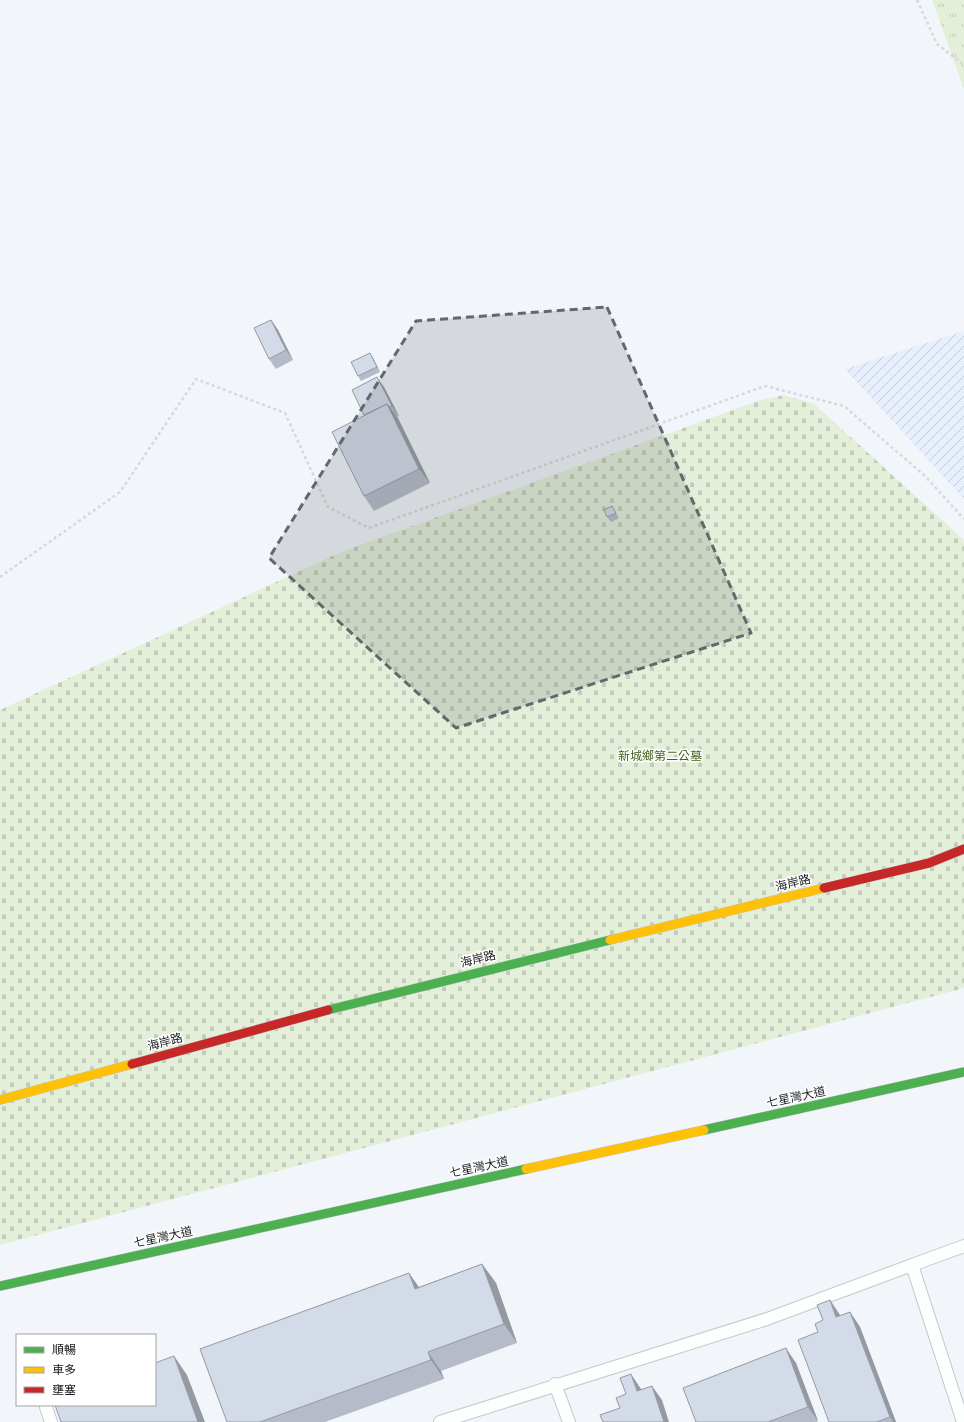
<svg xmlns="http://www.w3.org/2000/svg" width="964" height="1422" font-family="'DejaVu Sans','Noto Sans TC',sans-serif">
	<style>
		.industrial { fill: url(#industrial-furrows) }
		.grass { fill: url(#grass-tufts) }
		.cemetery { fill: url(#cemetery-stones) }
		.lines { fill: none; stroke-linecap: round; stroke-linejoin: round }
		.lane-casing { stroke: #c5c8cd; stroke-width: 14 }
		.fast-casing { stroke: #c5c8cd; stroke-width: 10 }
		.slow-casing { stroke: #c5c8cd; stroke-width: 10 }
		.jam-casing { stroke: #c5c8cd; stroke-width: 10 }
		.path { stroke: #d7d8da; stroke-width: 2.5; stroke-dasharray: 3 3; stroke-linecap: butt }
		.lane { stroke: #fdfefe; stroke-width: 12 }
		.fast { stroke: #4caf50; stroke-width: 9 }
		.slow { stroke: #ffc107; stroke-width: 9 }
		.jam { stroke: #c62828; stroke-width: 9 }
		.wall { fill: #b5bbc8 }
		.shaded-wall { fill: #9499a2 }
		.building { fill: #d3dae8; stroke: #9499a2 }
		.marked { fill: #64676b; fill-opacity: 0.2; stroke: #64676b; stroke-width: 3; stroke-dasharray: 8 5; stroke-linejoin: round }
		.labels { text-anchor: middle; stroke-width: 3; stroke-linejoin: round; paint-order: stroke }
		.park-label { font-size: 12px; fill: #456018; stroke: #fff }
		.street-label { font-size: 12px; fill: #171a1e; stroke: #fff }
	</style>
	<defs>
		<pattern id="industrial-furrows" width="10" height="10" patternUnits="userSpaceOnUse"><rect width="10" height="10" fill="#e7eefc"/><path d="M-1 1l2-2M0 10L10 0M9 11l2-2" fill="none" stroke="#c5ccd8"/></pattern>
		<pattern id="grass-tufts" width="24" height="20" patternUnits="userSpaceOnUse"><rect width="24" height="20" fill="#e3efd9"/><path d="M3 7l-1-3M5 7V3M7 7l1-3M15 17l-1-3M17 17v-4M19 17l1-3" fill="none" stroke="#c2ccba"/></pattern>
		<pattern id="cemetery-stones" width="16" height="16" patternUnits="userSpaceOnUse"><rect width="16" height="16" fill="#e3efd9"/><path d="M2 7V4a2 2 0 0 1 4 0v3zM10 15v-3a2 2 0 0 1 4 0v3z" fill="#c2ccba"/></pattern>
	</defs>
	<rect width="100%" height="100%" fill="#f2f5fa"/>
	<polygon class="industrial" points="964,331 964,499 845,369"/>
	<polygon class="grass" points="932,0 964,0 964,89"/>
	<polygon class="cemetery" points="784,395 814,404 964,540 964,988 0,1245 0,710 341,552 758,401"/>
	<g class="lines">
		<g class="lane-casing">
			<g id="lane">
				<polyline points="912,1265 964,1246"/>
				<polyline points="555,1384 569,1422"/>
				<polyline points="46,1407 51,1422"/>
				<polyline points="440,1422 767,1319 912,1265 963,1422"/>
			</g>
		</g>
		<g class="fast-casing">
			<g id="fast">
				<polyline points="328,1010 610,940"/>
				<polyline points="704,1130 964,1072"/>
				<polyline points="0,1286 526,1169"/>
			</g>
		</g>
		<g class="slow-casing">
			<g id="slow">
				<polyline points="610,940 824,888"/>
				<polyline points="0,1100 132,1064"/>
				<polyline points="526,1169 704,1130"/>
			</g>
		</g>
		<g class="jam-casing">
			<g id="jam">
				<polyline points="824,888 929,863 964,849"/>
				<polyline points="132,1064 328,1010"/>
			</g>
		</g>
		<g class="path">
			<polyline points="917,0 937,44 964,65"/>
			<polyline points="0,577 120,492 196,379 285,413 328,507 369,528 765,386 844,406 925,476 964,519"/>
		</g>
		<use href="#lane" class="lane"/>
		<use href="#fast" class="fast"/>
		<use href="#slow" class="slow"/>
		<use href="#jam" class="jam"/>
	</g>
	<g class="wall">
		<polygon points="271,320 278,330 293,360 276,369 269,359"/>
		<polygon points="370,353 373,358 380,372 361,381 358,376"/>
		<polygon points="384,387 399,416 396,417 430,483 374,511 364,496 364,415"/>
		<polygon points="612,506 619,518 611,522 607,517"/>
		<polygon points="482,1264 496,1283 517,1343 441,1371 444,1379 325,1422 227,1422 409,1273 419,1287"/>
		<polygon points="830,1300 840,1316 850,1312 860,1327 896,1422 829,1422 818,1332 823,1320"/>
		<polygon points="796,1363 818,1421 817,1422 696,1422"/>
	</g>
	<g class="shaded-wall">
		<polygon points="271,320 278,330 293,360 286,350"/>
		<polygon points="370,353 373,358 380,372 377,367"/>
		<polygon points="377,377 384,387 399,416 392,406"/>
		<polygon points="387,404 398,418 430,483 419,469"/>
		<polygon points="482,1264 496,1283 517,1343 504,1324"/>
		<polygon points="409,1273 422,1292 415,1289"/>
		<polygon points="830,1300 840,1315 846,1332 836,1317"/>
		<polygon points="850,1312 860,1327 896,1422 893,1422 890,1417"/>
		<polygon points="786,1348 796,1363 818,1421 808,1407"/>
		<polygon points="428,1352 441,1371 444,1379 431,1360"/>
		<polygon points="174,1356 187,1375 205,1422 198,1422"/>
		<polygon points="631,1374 641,1389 647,1405 637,1391"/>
		<polygon points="652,1386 662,1400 669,1422 664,1422"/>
	</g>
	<g class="building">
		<polygon points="271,320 286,350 269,359 254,328"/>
		<polygon points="370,353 377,367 358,376 351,362"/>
		<polygon points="377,377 392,406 390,407 387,404 364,415 352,390"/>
		<polygon points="387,404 419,469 364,496 332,432"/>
		<polygon points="612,506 616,513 607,517 604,510"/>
		<polygon points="482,1264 504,1324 428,1352 431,1360 260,1422 227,1422 200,1349 409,1273 415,1289"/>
		<polygon points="830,1300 836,1317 850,1312 890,1417 877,1422 829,1422 798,1340 818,1332 815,1324 823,1320 817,1305"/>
		<polygon points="786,1348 808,1407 768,1422 696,1422 683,1388"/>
		<polygon points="174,1356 198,1422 61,1422 55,1405 155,1405 155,1363"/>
		<polygon points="631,1374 637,1391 652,1386 664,1422 603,1422 600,1415 620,1408 616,1398 626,1394 620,1378"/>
	</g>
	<path class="marked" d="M607 307 751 633 456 728 269 558 416 321Z"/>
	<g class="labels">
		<g class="park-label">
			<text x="660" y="760">新城鄉第二公墓</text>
		</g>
		<g class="street-label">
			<text transform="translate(793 883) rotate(-14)" y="4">海岸路</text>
			<text transform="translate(478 959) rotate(-14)" y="4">海岸路</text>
			<text transform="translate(165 1042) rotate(-15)" y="4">海岸路</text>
			<text transform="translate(796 1097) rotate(-12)" y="4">七星灣大道</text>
			<text transform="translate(479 1167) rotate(-12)" y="4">七星灣大道</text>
			<text transform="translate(163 1237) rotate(-12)" y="4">七星灣大道</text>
		</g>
	</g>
	<rect x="16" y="1334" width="140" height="72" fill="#ffffff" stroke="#a2a3a5"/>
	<rect x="24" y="1347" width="20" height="6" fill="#4caf50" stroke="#a2a3a5"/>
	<text x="52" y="1354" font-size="12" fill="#171a1e">順暢</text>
	<rect x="24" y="1367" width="20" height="6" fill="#ffc107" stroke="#a2a3a5"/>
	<text x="52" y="1374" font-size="12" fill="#171a1e">車多</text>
	<rect x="24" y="1387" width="20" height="6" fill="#c62828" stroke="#a2a3a5"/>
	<text x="52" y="1394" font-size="12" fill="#171a1e">壅塞</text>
</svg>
